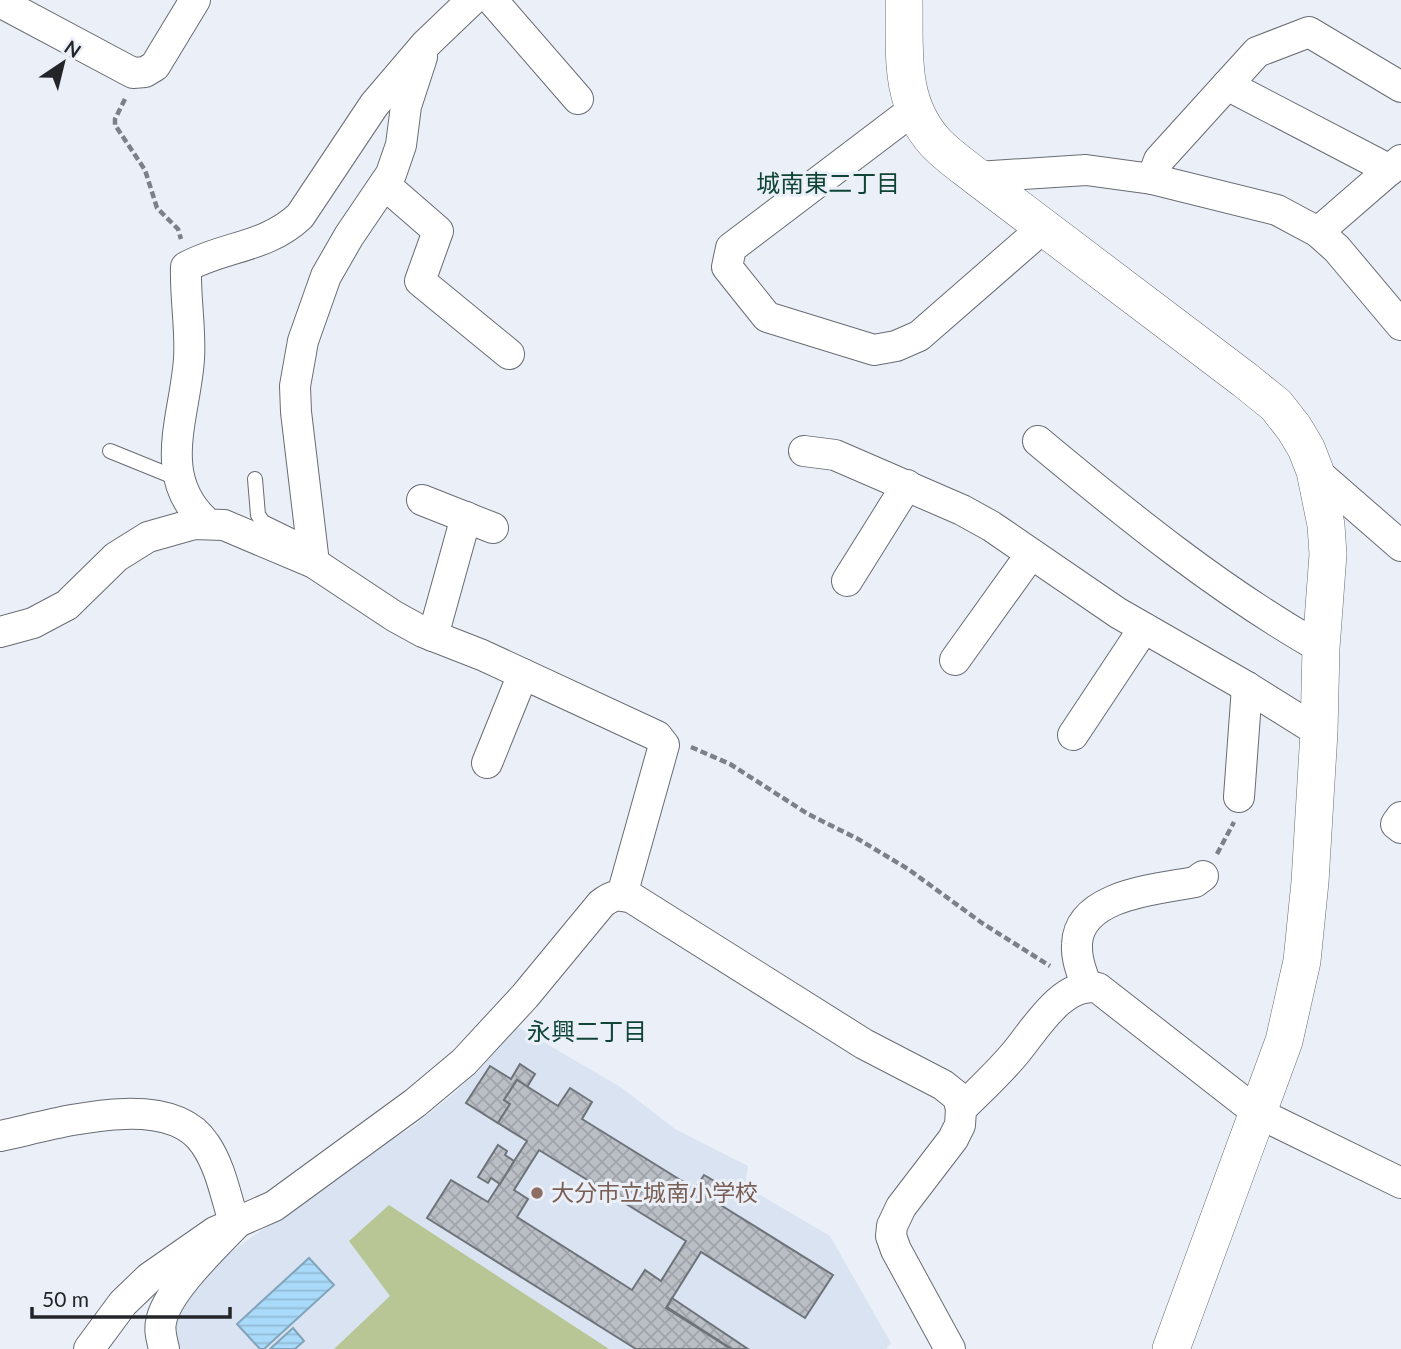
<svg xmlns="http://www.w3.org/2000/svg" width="1401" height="1349" font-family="Lato,'Noto Sans JP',sans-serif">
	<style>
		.built { fill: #dae3f1 }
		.park { fill: #b8c695 }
		.water { fill: url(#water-rules); stroke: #81a4bb; stroke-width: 2 }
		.building { fill: url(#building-cross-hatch); stroke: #6e7379; stroke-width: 2; fill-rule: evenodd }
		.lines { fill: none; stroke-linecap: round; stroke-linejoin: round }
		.service-casing { stroke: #686c73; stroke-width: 16 }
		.minor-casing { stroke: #686c73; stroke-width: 32 }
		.tertiary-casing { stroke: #686c73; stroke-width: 38 }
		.path { stroke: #7d8086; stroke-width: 4.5; stroke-dasharray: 7 3.5; stroke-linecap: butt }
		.service { stroke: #fff; stroke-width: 14 }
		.minor { stroke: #fff; stroke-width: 30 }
		.tertiary { stroke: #fff; stroke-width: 37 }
		.education-dot { fill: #8d6e63; stroke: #ebf0f8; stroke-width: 2.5 }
		.labels { text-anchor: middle; stroke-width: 6; stroke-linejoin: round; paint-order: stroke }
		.education-label { font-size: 23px; fill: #785e54; stroke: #ebf0f8; text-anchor: start }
		.neighbourhood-label { font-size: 24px; fill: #0f4436; stroke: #ebf0f8 }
	</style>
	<defs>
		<pattern id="water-rules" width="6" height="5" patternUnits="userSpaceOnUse" patternTransform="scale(1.75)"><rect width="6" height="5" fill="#a9dafa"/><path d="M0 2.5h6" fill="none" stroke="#91bbd6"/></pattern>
		<pattern id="building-cross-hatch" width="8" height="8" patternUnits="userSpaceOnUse" patternTransform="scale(1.75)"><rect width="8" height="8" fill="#babfc6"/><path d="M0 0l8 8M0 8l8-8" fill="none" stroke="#a0a4aa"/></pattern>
	</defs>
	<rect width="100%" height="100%" fill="#ebf0f8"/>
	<polygon class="built" points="518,1027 622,1088 675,1129 748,1166 745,1186 830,1236 891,1343 886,1349 169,1349 168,1320 196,1280 235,1249 393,1138 408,1130 450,1097 480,1069"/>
	<polygon class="park" points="389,1205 609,1349 334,1349 390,1296 349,1241"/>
	<g class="water">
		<polygon points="309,1258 334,1285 264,1349 260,1349 237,1324"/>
		<polygon points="293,1328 304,1341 295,1349 270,1349"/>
	</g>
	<g class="building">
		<polygon points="520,1064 535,1074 527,1087 517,1080 504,1100 510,1104 498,1123 466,1103 490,1066 511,1079"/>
		<path d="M517 1080 558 1106 570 1088 592 1102 582 1119 695 1189 704 1175 728 1189 719 1204 833 1275 805 1318 701 1252 666 1308 731 1349H636L427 1218 451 1180 488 1202 527 1141 498 1123 510 1104 504 1100ZM539 1150 686 1241 661 1281 645 1270 632 1290 517 1217 528 1199 514 1190Z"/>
		<polygon points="498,1145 507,1151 505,1155 514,1161 500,1184 491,1178 488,1183 478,1177"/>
		<polygon points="672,1298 748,1349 732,1349 667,1307"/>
	</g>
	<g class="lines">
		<g class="service-casing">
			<g id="service">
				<polyline points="110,451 179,479"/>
				<polyline points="255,479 258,515 263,522 312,546"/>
			</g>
		</g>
		<g class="minor-casing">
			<g id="minor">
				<polyline points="492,0 578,99"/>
				<polyline points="0,2 133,73 145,72 155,66 195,0"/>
				<polyline points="1227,85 1390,170"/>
				<polyline points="913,110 731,248 727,267 767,317 874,350 896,346 919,336 1044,227"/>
				<polyline points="977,177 1086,170 1152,179 1277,210 1318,232 1337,249 1401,325"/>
				<polyline points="1152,179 1159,160 1257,52 1309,32 1401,87"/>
				<polyline points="385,185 438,231 420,281 509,354"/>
				<polyline points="1318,232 1401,160"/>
				<path d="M1038 441C1128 516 1219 590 1321 648"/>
				<polyline points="804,451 835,455 962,510 991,526 1118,613 1247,687 1319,732"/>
				<polyline points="1315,471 1401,546"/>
				<polyline points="422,500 493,528"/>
				<path d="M207 523C155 477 185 418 189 359 191 329 185 298 186 267 224 246 266 248 300 216L374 105 426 44 472 0"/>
				<polyline points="314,563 296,412 295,386 303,341 326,276 349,236 391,174 401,145 406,106 422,57"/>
				<polyline points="847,581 907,485"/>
				<polyline points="0,632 33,623 67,605 116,557 148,537 194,524 224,525 314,563 394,616 423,632 482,655 657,736 664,745 622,895"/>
				<polyline points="433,636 466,517"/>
				<polyline points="955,660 1031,554"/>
				<polyline points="1073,735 1144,628"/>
				<polyline points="487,763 523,674"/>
				<polyline points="1239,797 1247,687"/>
				<polyline points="1401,817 1396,824 1401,828"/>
				<path d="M1087 987C1082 973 1076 959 1077 944 1079 894 1159 889 1195 882L1203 876"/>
				<path d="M961 1109C980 1090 1000 1072 1017 1051 1035 1029 1064 980 1098 988L1258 1113 1401 1183"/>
				<path d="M0 1136C54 1125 168 1088 205 1144 221 1167 226 1198 235 1225 214 1247 166 1292 161 1322 159 1331 162 1340 164 1349"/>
				<path d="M89 1349 123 1303 149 1278 215 1232 274 1206 415 1103 464 1062 525 996 601 904C612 895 618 894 632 898L864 1044 943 1085 958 1097 961 1109 960 1125 953 1139 901 1207 892 1226 891 1236 896 1250 950 1349"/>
			</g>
		</g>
		<g class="tertiary-casing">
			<path id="tertiary" d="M904 0C905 50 898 101 935 142 947 155 963 166 977 177L1245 380 1276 405 1294 428 1306 448 1315 471 1326 525 1328 554 1321 648 1319 732 1310 882 1302 961 1284 1041 1171 1349"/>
		</g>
		<g class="path">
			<polyline points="125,99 115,119 115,125 145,170 157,208 178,229 181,239"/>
			<polyline points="691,747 730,764 808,814 858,839 908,869 982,923 1050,966"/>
			<polyline points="1217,854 1234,822"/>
		</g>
		<use href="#service" class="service"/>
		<use href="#minor" class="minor"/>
		<use href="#tertiary" class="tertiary"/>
	</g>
	<circle class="education-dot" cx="537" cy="1193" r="7"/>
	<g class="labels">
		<g class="education-label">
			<text x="551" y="1201">大分市立城南小学校</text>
		</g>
		<g class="neighbourhood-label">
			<text x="828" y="192">城南東二丁目</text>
			<text x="587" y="1040">永興二丁目</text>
		</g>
	</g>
	<g transform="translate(63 63) rotate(35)" stroke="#ebf0f8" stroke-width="5" paint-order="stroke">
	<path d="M0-5L12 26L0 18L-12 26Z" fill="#232528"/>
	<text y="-10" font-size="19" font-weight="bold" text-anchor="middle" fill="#232528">N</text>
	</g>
	<path d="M32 1307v10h198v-10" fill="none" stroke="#232528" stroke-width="3.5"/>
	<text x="42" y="1307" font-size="21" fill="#232528" stroke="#ebf0f8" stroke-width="5" paint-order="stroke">50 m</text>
</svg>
